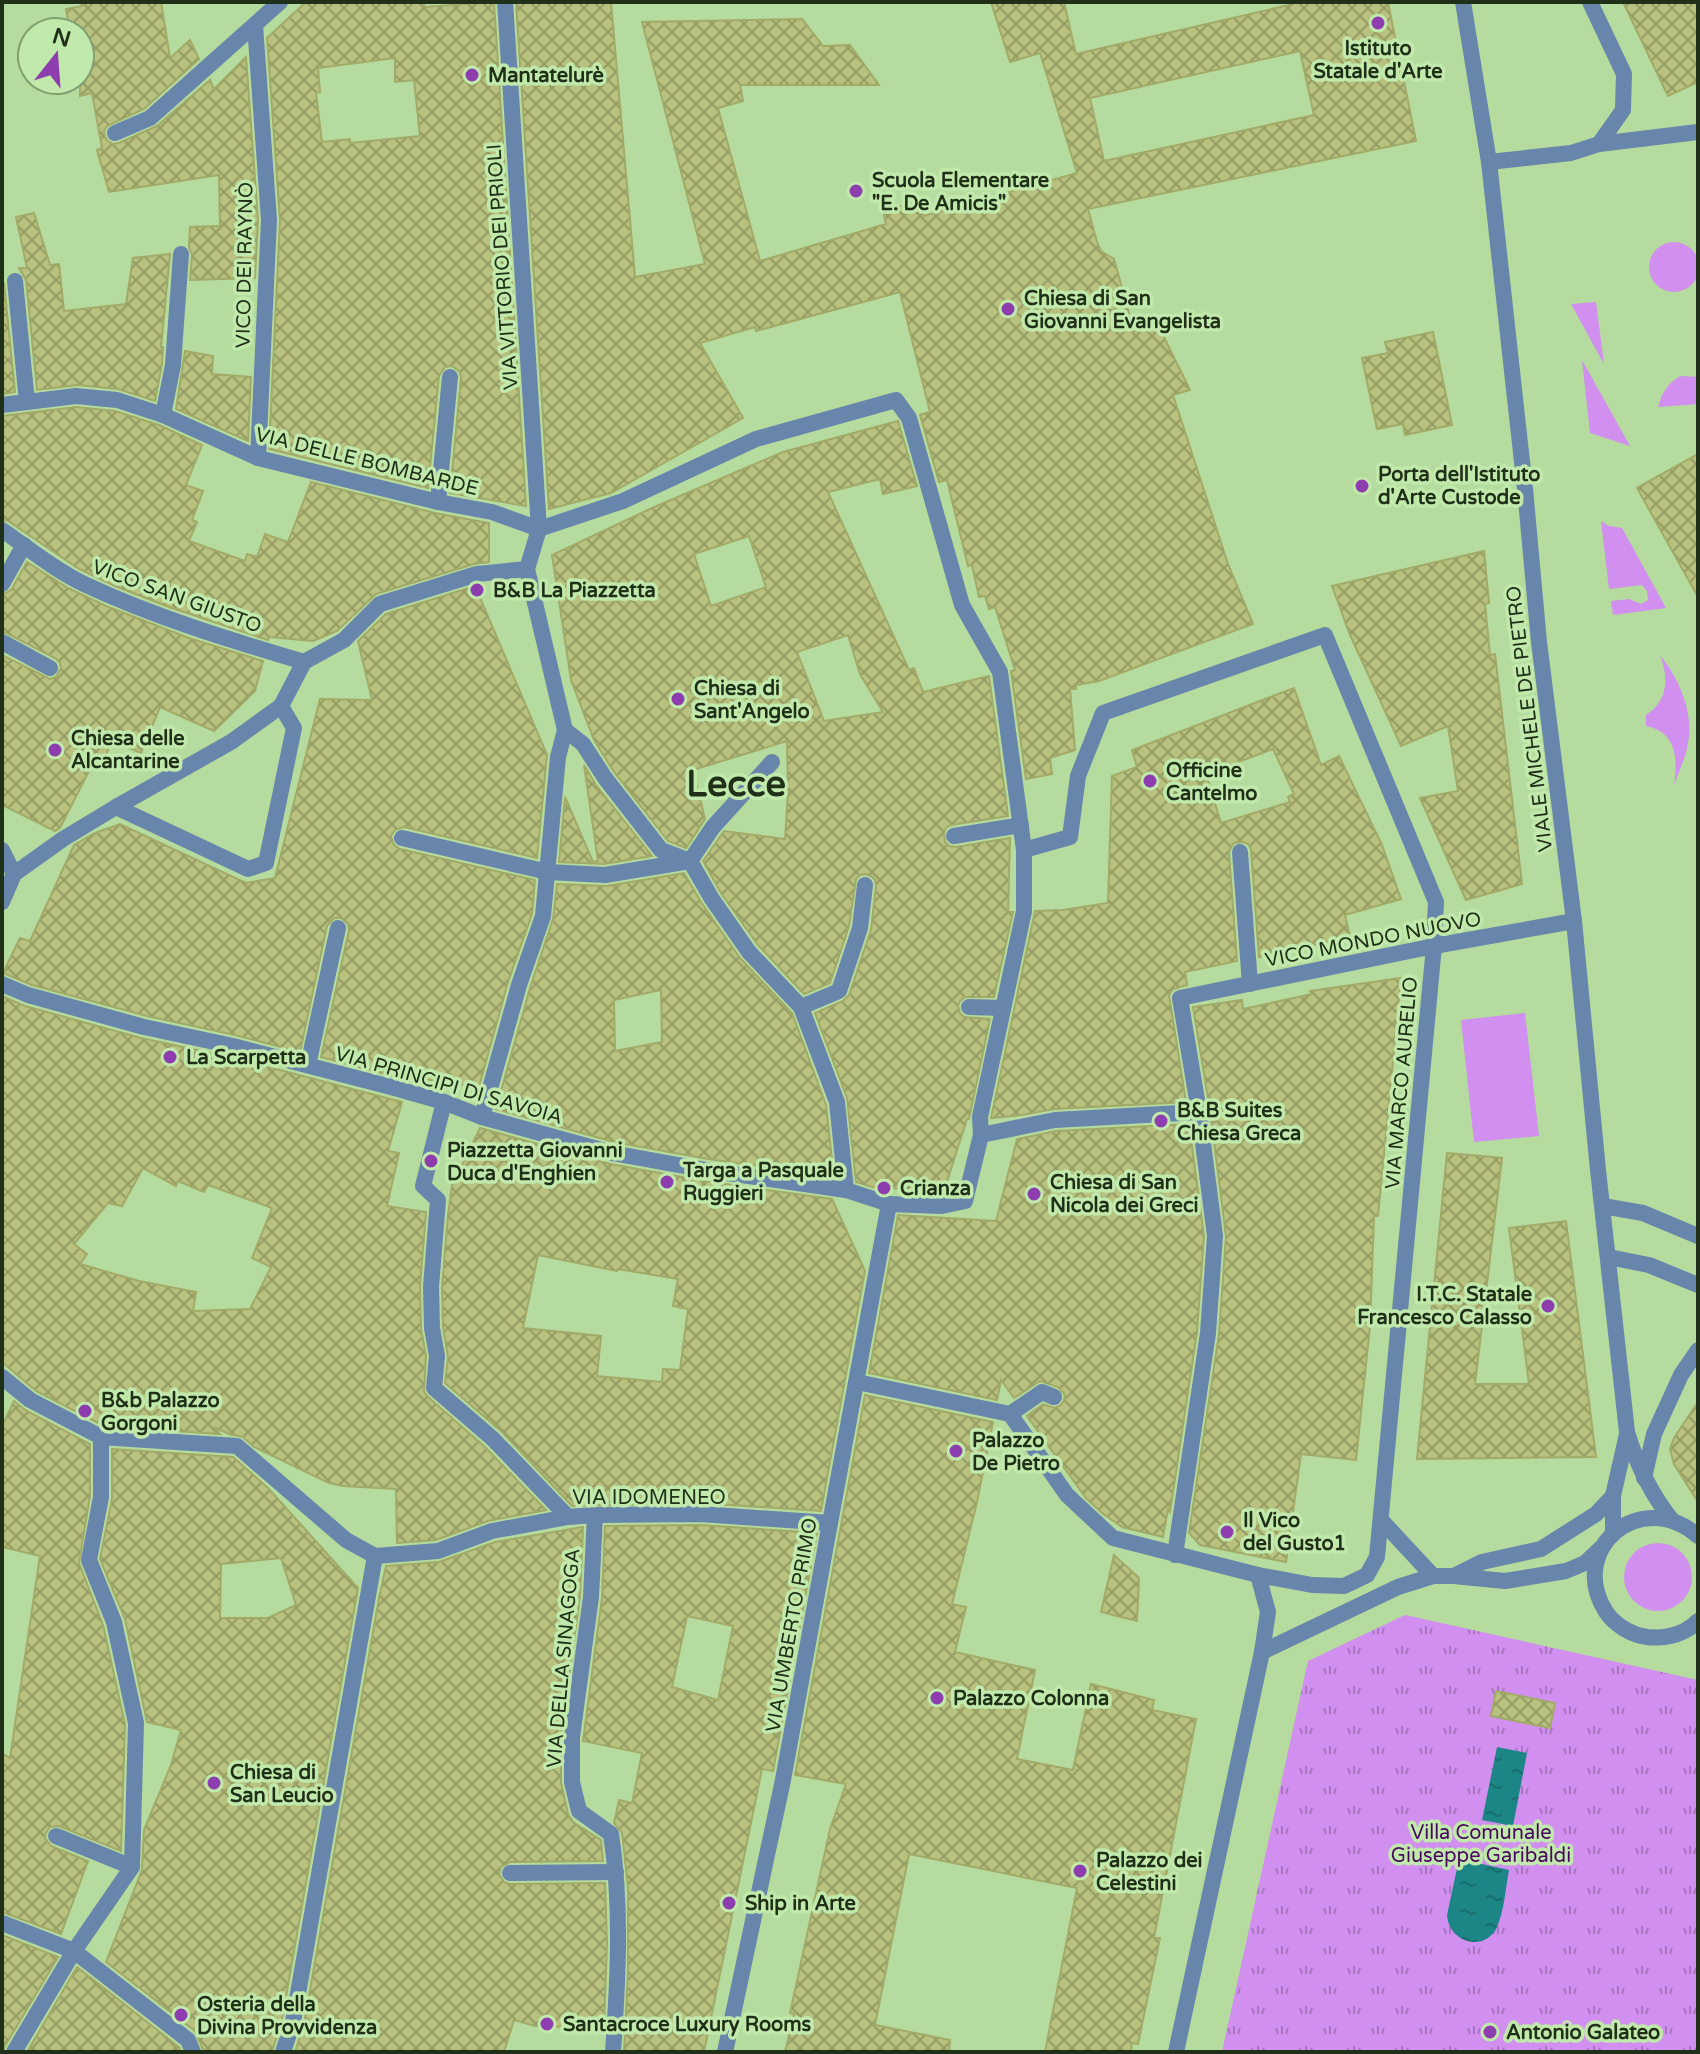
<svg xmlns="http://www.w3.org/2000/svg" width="1700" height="2054" font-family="'Varela Round',sans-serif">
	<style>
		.grass { fill: #d18fef }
		.park { fill: url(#park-tufts) }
		.water { fill: url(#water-ripples) }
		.building { fill: url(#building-cross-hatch); stroke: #a2aa67; stroke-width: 2; fill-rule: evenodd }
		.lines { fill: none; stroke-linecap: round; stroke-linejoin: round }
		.service { stroke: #6885ab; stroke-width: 16 }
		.pedestrian { stroke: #6885ab; stroke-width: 16 }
		.minor { stroke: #6885ab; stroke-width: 16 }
		.tertiary { stroke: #6885ab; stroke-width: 16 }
		.poi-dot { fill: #8d3dad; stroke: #c1e9ac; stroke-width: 3 }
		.labels { text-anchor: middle; stroke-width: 7; stroke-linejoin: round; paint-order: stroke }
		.poi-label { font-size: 20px; font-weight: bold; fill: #202f17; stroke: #c1e9ac; text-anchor: start }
		.street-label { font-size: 20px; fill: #202f17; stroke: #c1e9ac }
		.park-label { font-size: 20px; fill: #490660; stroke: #c1e9ac }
		.town-label { font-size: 36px; font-weight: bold; fill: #202f17; stroke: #c1e9ac }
	</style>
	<defs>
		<pattern id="park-tufts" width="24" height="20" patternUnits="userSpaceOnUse" patternTransform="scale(2)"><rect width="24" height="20" fill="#d18fef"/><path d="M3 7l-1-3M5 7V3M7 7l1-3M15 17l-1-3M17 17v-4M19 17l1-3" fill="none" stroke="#a975c1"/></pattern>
		<pattern id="water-ripples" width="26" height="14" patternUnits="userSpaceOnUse" patternTransform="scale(2)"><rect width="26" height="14" fill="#1b8685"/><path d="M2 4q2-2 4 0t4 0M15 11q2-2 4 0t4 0" fill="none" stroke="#186e6c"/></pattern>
		<pattern id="building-cross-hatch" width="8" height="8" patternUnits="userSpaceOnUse" patternTransform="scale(2)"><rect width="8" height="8" fill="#b8c17d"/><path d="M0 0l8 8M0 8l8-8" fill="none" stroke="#959d65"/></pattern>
	</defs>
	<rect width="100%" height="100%" fill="#b5db9f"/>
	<g class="grass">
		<circle cx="1674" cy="267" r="25"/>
		<polygon points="1596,302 1604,364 1571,304"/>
		<polygon points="1582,360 1630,446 1590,433"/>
		<path d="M1681 376 1698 377V404L1658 407C1662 393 1667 383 1681 376Z"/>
		<polygon points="1601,521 1609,526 1622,528 1666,608 1613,615 1611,601 1629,599 1641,604 1648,600 1647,591 1642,585 1609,589"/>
		<path d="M1660 655C1679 679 1694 712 1688 743 1686 757 1679 771 1674 785 1678 759 1677 732 1646 726V715C1668 701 1669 678 1660 655Z"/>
		<polygon points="1525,1013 1539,1136 1474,1142 1461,1020"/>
		<circle cx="1658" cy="1577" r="34"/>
	</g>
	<polygon class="park" points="1405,1615 1698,1680 1698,2052 1222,2052 1308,1661"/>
	<g class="water">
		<polygon points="1497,1747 1527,1753 1513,1826 1482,1820"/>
		<path d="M1459 1859 1509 1870C1506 1886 1504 1912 1497 1927 1485 1953 1449 1943 1447 1915Z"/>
	</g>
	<g class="building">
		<polygon points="81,2 161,2 170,58 190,40 199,59 144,109 107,126 104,131 105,137 108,141 113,144 119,143 157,126 210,80 214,89 246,57 258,220 255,278 190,280 192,255 189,247 190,227 220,226 219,175 109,192 97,150 102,148 92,93 80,96 80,32 70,32 66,9 82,6"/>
		<path d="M306 2H424V7L494 2 526 506 450 493 461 378 460 372 452 366 445 367 439 376 428 488 269 449 280 220 267 38ZM395 58V82L414 80 420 136 350 143V139L322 142 316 93 320 92 318 68Z"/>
		<path d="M516 2H611L635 277 705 264 642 22 802 19 823 46 850 45 879 85H740L743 101 718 108 760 261 886 224 883 211 920 201 924 216 1077 173 1040 53 1010 62 991 2H1064L1076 54 1289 5 1288 2H1388L1416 141 1088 209 1097 242 1101 251 1114 259 1134 331 1158 325 1190 390 1173 395 1228 564 1253 624 1099 681 1076 685V689H1070L1075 750 1050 758 1052 774 1026 779 1011 671 1015 670 995 607 989 609 985 596 979 597 972 565 968 566 947 480 939 482 920 415 930 412 900 292 756 331 755 327 700 343 743 418 611 493 549 509ZM1300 51 1314 115 1104 161 1090 98Z"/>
		<polygon points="1623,2 1698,2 1698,82 1668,96"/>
		<polygon points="34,213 50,265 59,264 64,311 126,304 133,258 170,254 161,347 163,347 162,364 155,401 118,389 77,385 37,390 26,280 19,268 27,268 16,217"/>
		<polygon points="2,283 4,283 15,392 2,394"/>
		<polygon points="1433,332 1452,425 1405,435 1403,424 1377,429 1362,358 1388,353 1385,342"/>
		<polygon points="185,351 213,356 212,374 251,377 248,441 176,409"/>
		<polygon points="76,407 115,411 159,425 202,445 186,485 203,491 192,520 197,522 189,541 245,561 247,554 257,557 265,534 288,542 311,482 435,513 489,523 489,562 474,564 376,594 337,631 313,641 269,637 268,640 169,607 115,586 79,569 8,521 2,519 2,416"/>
		<path d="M898 421 917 486 883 494 880 479 828 492 909 670 914 668 923 692 989 676 1008 816 951 825 946 828 944 833 945 842 949 846 956 847 1010 838 1008 912H1013L994 997H965L960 1001 958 1006 960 1013 964 1017 990 1019 969 1119H967L943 1194 941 1195 902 1193 903 1189 872 1187 856 1182 847 1098 815 1013 843 1001 849 995 871 930 876 886 875 880 871 876 865 874 860 875 856 879 849 926 830 983 804 994 758 945 721 893 703 861 724 831 785 839 788 793 787 741 693 770 705 819 686 848 668 841 614 772 594 740 571 680 552 555 652 508 783 452ZM749 536 766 587 711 606 694 554ZM848 635 860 674 883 712 824 721 797 652Z"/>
		<polygon points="1698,454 1698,597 1637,488"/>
		<polygon points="1484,551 1489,603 1485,604 1490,655 1495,654 1522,884 1466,900 1420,798 1458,791 1448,726 1401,746 1350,635 1332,586"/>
		<polygon points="27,562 68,588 106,606 189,638 263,661 255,691 214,731 160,707 141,753 112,741 102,763 95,759 60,828 55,831 2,805 2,655 50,679 56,677 61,668 60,663 55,658 2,631 2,595 11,590"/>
		<polygon points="475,586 547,755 537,858 404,827 395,830 391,836 394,845 400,849 535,880 532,914 508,982 479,1087 409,1077 408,1080 321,1057 349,930 348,924 341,918 334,918 327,926 300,1052 235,1035 147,1016 32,985 3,973 20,938 30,941 74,845 95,833 120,824 246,883 275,878 320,699 372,700 358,641 386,614"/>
		<path d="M1294 688 1321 765 1339 756 1382 845 1401 899 1345 915 1350 937 1259 957 1251 850 1249 845 1244 842 1234 843 1231 847 1229 853 1237 961 1185 972 1187 985 1173 989 1169 995 1186 1102 1054 1109 1022 1115 991 1118 1035 911 1063 910 1108 903 1112 776 1137 767 1132 750ZM1273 749 1294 794 1288 797 1290 802 1221 823 1206 774Z"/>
		<polygon points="584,765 596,785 652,856 604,864 559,862 565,797 593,862 598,861"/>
		<path d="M684 873 703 905 740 958 792 1013 826 1105 834 1177 708 1159 614 1142 496 1109 530 988 553 919 557 884 607 886ZM661 990 662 1042 615 1051 614 1000Z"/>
		<polygon points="1401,978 1378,1216 1374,1216 1370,1326 1356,1460 1301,1454 1286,1562 1200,1545 1189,1533 1219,1334 1226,1236 1210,1110 1193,1007 1242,1000 1243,1009 1312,994 1310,991"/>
		<path d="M2 996 25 1006 141 1038 230 1057 402 1102 388 1151 399 1153 387 1206 426 1212 420 1287 421 1328 426 1356 424 1391 427 1396 485 1447 546 1510 488 1521 436 1540 397 1543 396 1489 343 1486 329 1483 254 1447 243 1437 229 1434 214 1427 220 1434 104 1426 36 1391 2 1362ZM143 1168 176 1186 178 1181 204 1192 208 1185 272 1208 252 1258 271 1267 250 1309 193 1311 196 1292 139 1281 80 1264 87 1254 74 1244 108 1203 122 1206Z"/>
		<polygon points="1189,1124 1204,1236 1197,1332 1170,1512 1168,1509 1163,1537 1122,1527 1102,1513 1086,1498 1027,1416 1043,1404 1055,1408 1061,1405 1064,1400 1065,1395 1058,1387 1040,1381 1014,1398 1001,1380 997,1400 869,1373 898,1215 996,1221 1017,1139 1056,1131"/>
		<path d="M480 1128 610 1164 704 1181 832 1199 865 1271 821 1511 700 1503 572 1506 501 1431 445 1383 448 1357 443 1327 442 1287 448 1215 452 1185ZM538 1255 617 1271 618 1269 678 1279 673 1306 688 1309 680 1370 663 1369 662 1382 597 1376 601 1336 523 1328Z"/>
		<polygon points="1447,1153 1502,1158 1475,1384 1529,1384 1509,1228 1566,1221 1596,1457 1417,1459"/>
		<polygon points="865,1395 993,1422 977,1502 952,1604 966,1607 955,1652 1035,1670 1017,1759 1073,1770 1091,1684 1154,1700 1152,1710 1196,1719 1154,1938 1160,1938 1138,2044 1132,2043 1131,2052 1045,2052 1077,1888 909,1854 875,2025 950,2040 949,2052 785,2052 794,2014 790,2013 830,1829 846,1784 795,1775"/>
		<polygon points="14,1401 25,1410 90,1444 90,1496 79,1563 103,1625 125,1724 121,1851 59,1826 50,1827 46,1833 45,1838 51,1846 88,1861 61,1934 2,1912 2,1753 10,1758 40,1556 2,1547 2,1426"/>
		<polygon points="1698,1402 1698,1502 1674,1464 1670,1449 1674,1438"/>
		<path d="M112 1449 233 1457 268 1488 358 1588 282 2019 272 2052H204L195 2031 106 1962 142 1870 144 1830 171 1765 181 1730 147 1722 125 1619 100 1559 112 1499ZM281 1558 296 1605 268 1618H220L221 1564Z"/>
		<path d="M700 1525 817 1533 773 1771 762 1769 704 2052H624L628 1971V1887L622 1833 614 1823 619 1800 632 1803 642 1753 583 1741 602 1598 605 1526ZM687 1616 733 1626 718 1700 672 1687Z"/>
		<polygon points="583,1527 580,1596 561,1736 561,1782 568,1814 573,1822 601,1840 603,1861 510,1862 501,1867 499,1874 504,1882 510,1884 605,1883 607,1943 604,2028 535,2026 514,2020 504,2052 295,2052 304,2024 379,1598 386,1566 439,1562 495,1542"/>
		<polygon points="1114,1555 1139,1578 1137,1621 1101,1612"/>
		<polygon points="1496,1691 1555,1703 1550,1728 1491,1716"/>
		<polygon points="2,1935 58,1957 5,2046 3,2052"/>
		<polygon points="77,1967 179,2047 181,2052 27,2052"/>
	</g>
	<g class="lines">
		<g class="service">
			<polyline points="1599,144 1698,132"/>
			<polyline points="1489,162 1571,153 1599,144 1623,110 1624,74 1590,2"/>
			<polyline points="2,642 50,668"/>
		</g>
		<g class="pedestrian">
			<polyline points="255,25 269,220 258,458"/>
			<polyline points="15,281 27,402"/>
			<polyline points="2,405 76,396 117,400 163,415 258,458 438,502 492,512 539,529"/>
			<polyline points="163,415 173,365 181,254"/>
			<polyline points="438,502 450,377"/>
			<polyline points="969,1007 1003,1008"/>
			<polyline points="981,1135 1055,1120 1199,1112"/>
			<polyline points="889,1204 942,1206 965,1201 981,1135 980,1117 1024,911"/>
			<polyline points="725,2052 783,1780 830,1523"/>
		</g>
		<g class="minor">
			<polyline points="115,133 150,118 280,2"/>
			<polyline points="539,529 623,501 756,439 896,400 909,418 962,605 1000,672 1024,850 1024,911"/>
			<path d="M2 530C28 548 55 570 84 584 154 617 230 640 304 662"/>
			<polyline points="2,584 24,545"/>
			<polyline points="304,662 344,640 380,604 477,574 527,569"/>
			<polyline points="565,730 583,744 605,778 661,850 690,861 712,899 749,952 801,1007 837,1102 846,1190"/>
			<polyline points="116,807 248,869 266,863 294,728 281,706"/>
			<polyline points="954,836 1021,825"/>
			<polyline points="402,838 548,872 605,875 690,861 713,827 772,762"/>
			<polyline points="2,850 14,874"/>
			<polyline points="1240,852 1250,984"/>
			<polyline points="2,902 14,874 63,839 116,807 231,742 281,706 304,662"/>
			<polyline points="2,984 28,995 144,1027 233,1046 391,1087 444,1102 482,1117 612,1153 706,1170 846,1190 889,1204 830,1523 700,1514 595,1515 568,1517 492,1531 438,1551 375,1556 346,1540 237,1446 101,1437 30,1400 2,1377"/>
			<polyline points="801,1007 839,991 860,928 865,885"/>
			<polyline points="308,1065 338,928"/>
			<polyline points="444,1102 423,1186 438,1200 431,1287 432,1328 437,1356 434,1388 493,1439 568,1517"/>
			<polyline points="482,1117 519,985 543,916 558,757 565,730 527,569 539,529 505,2"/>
			<polyline points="1603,1206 1643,1213 1698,1236"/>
			<polyline points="1609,1257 1649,1265 1698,1285"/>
			<polyline points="857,1382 1010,1414 1067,1495 1113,1538 1258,1575 1312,1585 1344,1586 1367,1575 1377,1557 1434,946 1436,902 1325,635 1103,713 1078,776 1070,837 1024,850"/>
			<polyline points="1010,1414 1042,1392 1054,1397"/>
			<polyline points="1644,1478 1654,1434 1681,1375 1698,1350"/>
			<path d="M595 1515 591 1597 572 1737V1782L579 1811 611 1834C622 1905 618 1980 613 2052"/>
			<polyline points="1381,1520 1433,1576"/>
			<polyline points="1175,1555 1208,1333 1215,1236 1199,1112 1180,998 1434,946 1574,921"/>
			<polyline points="1258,1575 1268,1612 1262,1652"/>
			<polyline points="56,1836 132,1867"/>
			<polyline points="510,1873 616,1872"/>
			<polyline points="2,1923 74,1951 188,2040 193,2052"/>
			<polyline points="14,2052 74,1951 132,1867 136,1723 114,1622 89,1560 101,1497 101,1437"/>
			<polyline points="283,2052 293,2022 375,1556"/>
		</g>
		<g class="tertiary">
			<path d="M1463 2 1489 162 1525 489 1539 642 1574 921 1598 1170 1627 1432C1637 1465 1650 1493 1672 1520"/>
			<polyline points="1613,1534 1613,1496 1627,1434"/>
			<path d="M1698 1536C1641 1486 1566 1549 1606 1612 1615 1625 1631 1635 1647 1637 1667 1639 1684 1635 1698 1621"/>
			<polyline points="1454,1576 1482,1562 1541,1549 1596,1514 1613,1496"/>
			<polyline points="1176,2052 1262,1652 1398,1587 1433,1576 1454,1576 1505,1581 1566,1571 1585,1563 1603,1546"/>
		</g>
	</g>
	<g class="poi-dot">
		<circle cx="1378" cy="23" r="8"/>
		<circle cx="472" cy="75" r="8"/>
		<circle cx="856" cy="191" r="8"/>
		<circle cx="1008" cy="309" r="8"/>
		<circle cx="1362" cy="486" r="8"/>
		<circle cx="477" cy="590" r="8"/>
		<circle cx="678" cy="699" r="8"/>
		<circle cx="55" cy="750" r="8"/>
		<circle cx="1150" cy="781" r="8"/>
		<circle cx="170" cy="1057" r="8"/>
		<circle cx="1161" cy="1121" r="8"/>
		<circle cx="431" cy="1161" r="8"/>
		<circle cx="667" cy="1182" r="8"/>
		<circle cx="884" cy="1188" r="8"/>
		<circle cx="1034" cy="1194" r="8"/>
		<circle cx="1548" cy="1306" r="8"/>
		<circle cx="85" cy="1411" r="8"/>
		<circle cx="956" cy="1451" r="8"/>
		<circle cx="1227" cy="1532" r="8"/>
		<circle cx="937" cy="1698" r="8"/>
		<circle cx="214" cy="1783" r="8"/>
		<circle cx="1080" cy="1871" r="8"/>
		<circle cx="729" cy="1903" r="8"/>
		<circle cx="181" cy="2015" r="8"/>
		<circle cx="547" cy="2024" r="8"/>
		<circle cx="1490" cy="2032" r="8"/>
	</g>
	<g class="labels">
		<g class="poi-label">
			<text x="1378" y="55" text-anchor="middle">Istituto<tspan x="1378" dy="23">Statale d'Arte</tspan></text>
			<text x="488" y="82">Mantatelurè</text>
			<text x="872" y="187">Scuola Elementare<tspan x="872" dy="23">"E. De Amicis"</tspan></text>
			<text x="1024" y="305">Chiesa di San<tspan x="1024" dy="23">Giovanni Evangelista</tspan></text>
			<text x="1378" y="481">Porta dell'Istituto<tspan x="1378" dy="23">d'Arte Custode</tspan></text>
			<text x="493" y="597">B&amp;B La Piazzetta</text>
			<text x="694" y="695">Chiesa di<tspan x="694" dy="23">Sant'Angelo</tspan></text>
			<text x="71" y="745">Chiesa delle<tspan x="71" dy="23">Alcantarine</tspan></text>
			<text x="1166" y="777">Officine<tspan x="1166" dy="23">Cantelmo</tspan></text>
			<text x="186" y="1064">La Scarpetta</text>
			<text x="1177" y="1117">B&amp;B Suites<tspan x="1177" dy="23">Chiesa Greca</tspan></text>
			<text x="447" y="1157">Piazzetta Giovanni<tspan x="447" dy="23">Duca d'Enghien</tspan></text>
			<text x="683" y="1177">Targa a Pasquale<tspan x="683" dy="23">Ruggieri</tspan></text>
			<text x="1050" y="1189">Chiesa di San<tspan x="1050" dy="23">Nicola dei Greci</tspan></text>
			<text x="900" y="1195">Crianza</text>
			<text x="1532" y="1301" text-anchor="end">I.T.C. Statale<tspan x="1532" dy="23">Francesco Calasso</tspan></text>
			<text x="101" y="1407">B&amp;b Palazzo<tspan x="101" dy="23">Gorgoni</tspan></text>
			<text x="972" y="1447">Palazzo<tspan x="972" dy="23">De Pietro</tspan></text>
			<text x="1243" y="1527">Il Vico<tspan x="1243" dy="23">del Gusto1</tspan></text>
			<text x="953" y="1705">Palazzo Colonna</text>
			<text x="230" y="1779">Chiesa di<tspan x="230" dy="23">San Leucio</tspan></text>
			<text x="1096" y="1867">Palazzo dei<tspan x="1096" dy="23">Celestini</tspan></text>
			<text x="745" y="1910">Ship in Arte</text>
			<text x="197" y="2011">Osteria della<tspan x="197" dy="23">Divina Provvidenza</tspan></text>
			<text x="563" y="2031">Santacroce Luxury Rooms</text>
			<text x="1506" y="2039">Antonio Galateo</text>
		</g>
		<g class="street-label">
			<text transform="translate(244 265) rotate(-89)" y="7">VICO DEI RAYNÒ</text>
			<text transform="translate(502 267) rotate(-94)" y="7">VIA VITTORIO DEI PRIOLI</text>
			<text transform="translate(367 461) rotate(14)" y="7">VIA DELLE BOMBARDE</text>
			<text transform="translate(177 596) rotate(20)" y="7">VICO SAN GIUSTO</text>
			<text transform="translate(1529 719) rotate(-97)" y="7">VIALE MICHELE DE PIETRO</text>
			<text transform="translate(1373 939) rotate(-11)" y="7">VICO MONDO NUOVO</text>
			<text transform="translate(1401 1083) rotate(-85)" y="7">VIA MARCO AURELIO</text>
			<text transform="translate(449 1085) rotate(16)" y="7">VIA PRINCIPI DI SAVOIA</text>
			<text x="649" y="1504">VIA IDOMENEO</text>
			<text transform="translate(791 1625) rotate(-80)" y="7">VIA UMBERTO PRIMO</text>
			<text transform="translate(563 1658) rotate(-85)" y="7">VIA DELLA SINAGOGA</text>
		</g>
		<g class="park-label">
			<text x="1481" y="1839">Villa Comunale<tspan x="1481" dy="23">Giuseppe Garibaldi</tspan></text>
		</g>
		<g class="town-label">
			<text x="736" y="796">Lecce</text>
		</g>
	</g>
	<rect width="1700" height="2054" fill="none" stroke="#202f17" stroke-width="8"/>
	<g transform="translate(56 56) rotate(17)"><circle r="38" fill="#c1e9ac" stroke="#819f70" stroke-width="2"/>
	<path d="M0-6L14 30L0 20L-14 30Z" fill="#8d3dad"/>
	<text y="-12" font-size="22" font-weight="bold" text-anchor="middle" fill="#202f17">N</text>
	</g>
</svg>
